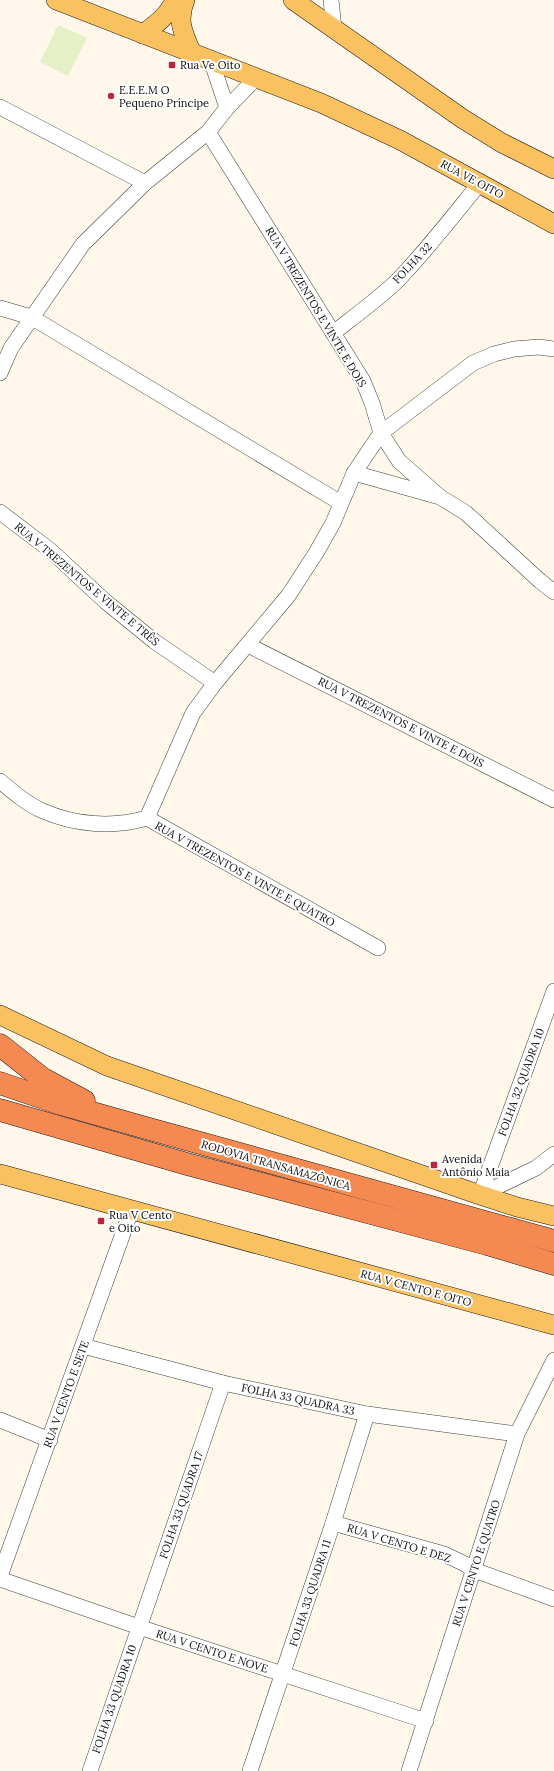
<svg xmlns="http://www.w3.org/2000/svg" width="554" height="1771" font-family="Lora,serif">
	<style>
		.pitch { fill: #e6f0c6 }
		.lines { fill: none; stroke-linecap: round; stroke-linejoin: round }
		.minor-casing { stroke: #3e3e3e; stroke-width: 16 }
		.major-casing { stroke: #1c1c1c; stroke-width: 20 }
		.highway-casing { stroke: #1c1c1c; stroke-width: 23 }
		.minor { stroke: #fff; stroke-width: 15 }
		.major { stroke: #f9c160; stroke-width: 19 }
		.highway { stroke: #f48952; stroke-width: 22 }
		.poi-dot { fill: #bb243d; stroke: #fff; stroke-width: 1.5 }
		.labels { text-anchor: middle; stroke-width: 4; stroke-linejoin: round; paint-order: stroke }
		.poi-label { font-size: 11px; fill: #0b0b0b; stroke: #fff; text-anchor: start }
		.street-label { font-size: 11px; fill: #0b0b0b; stroke: #fff }
	</style>
	<rect width="100%" height="100%" fill="#fff8ea"/>
	<polygon class="pitch" points="58,25 87,38 68,76 40,62"/>
	<g class="lines">
		<g class="minor-casing">
			<g id="minor">
				<polyline points="331,0 334,28"/>
				<polyline points="211,60 227,108"/>
				<polyline points="0,107 145,183"/>
				<polyline points="208,132 363,381 372,403 381,433 399,461 440,497"/>
				<polyline points="0,308 31,317 341,503"/>
				<path d="M333 333C355 316 377 300 397 281 427 250 453 216 480 183"/>
				<polyline points="0,373 11,348 83,244 145,183 208,132 227,108 257,77"/>
				<polyline points="354,473 440,497 466,513 540,581 554,592"/>
				<polyline points="0,512 50,550 106,602 154,641 215,683"/>
				<polyline points="248,645 554,800"/>
				<path d="M0 781C13 792 27 804 43 811 75 825 113 828 147 818L378 948"/>
				<polyline points="147,818 193,713 215,683 288,596 316,553 333,523 354,473 381,433 473,363 494,354 514,349 539,347 554,349"/>
				<polyline points="480,1195 554,991"/>
				<polyline points="480,1195 536,1168 554,1154"/>
				<polyline points="83,1346 223,1383 367,1414 517,1434"/>
				<polyline points="0,1420 50,1440"/>
				<polyline points="333,1523 444,1554 465,1564 474,1570 554,1599"/>
				<polyline points="0,1576 131,1211"/>
				<polyline points="0,1579 139,1627 426,1721"/>
				<polyline points="90,1771 223,1383"/>
				<polyline points="250,1771 333,1523 367,1414"/>
				<polyline points="409,1771 517,1434 554,1360"/>
			</g>
		</g>
		<g class="major-casing">
			<g id="major">
				<polyline points="56,0 321,103 400,140 554,224"/>
				<path d="M185 0C176 22 184 34 192 54"/>
				<polyline points="293,0 463,119 502,143 554,169"/>
				<path d="M143 34C155 25 169 15 175 0"/>
				<polyline points="0,1015 107,1066 480,1195 517,1207 554,1216"/>
				<polyline points="0,1174 554,1325"/>
			</g>
		</g>
		<g class="highway-casing">
			<g id="highway">
				<polyline points="0,1045 43,1079 84,1101"/>
				<polyline points="0,1083 61,1104 146,1128 554,1241"/>
				<polyline points="0,1110 187,1164 487,1244 554,1264"/>
			</g>
		</g>
		<use href="#minor" class="minor"/>
		<use href="#major" class="major"/>
		<use href="#highway" class="highway"/>
	</g>
	<g class="poi-dot">
		<rect x="168" y="61" width="8" height="8" rx="2"/>
		<circle cx="111" cy="96" r="4"/>
		<rect x="430" y="1161" width="8" height="8" rx="2"/>
		<rect x="97" y="1217" width="8" height="8" rx="2"/>
	</g>
	<g class="labels">
		<g class="poi-label">
			<text x="180" y="69">Rua Ve Oito</text>
			<text x="119" y="94">E.E.E.M O<tspan x="119" dy="13">Pequeno Príncipe</tspan></text>
			<text x="442" y="1163">Avenida<tspan x="442" dy="13">Antônio Maia</tspan></text>
			<text x="109" y="1219">Rua V Cento<tspan x="109" dy="13">e Oito</tspan></text>
		</g>
		<g class="street-label">
			<text transform="translate(472 179) rotate(28)" y="4">RUA VE OITO</text>
			<text transform="translate(412 263) rotate(-47)" y="4">FOLHA 32</text>
			<text transform="translate(316 307) rotate(59)" y="4">RUA V TREZENTOS E VINTE E DOIS</text>
			<text transform="translate(87 584) rotate(40)" y="4">RUA V TREZENTOS E VINTE E TRÊS</text>
			<text transform="translate(401 722) rotate(27)" y="4">RUA V TREZENTOS E VINTE E DOIS</text>
			<text transform="translate(245 874) rotate(29)" y="4">RUA V TREZENTOS E VINTE E QUATRO</text>
			<text transform="translate(521 1082) rotate(-70)" y="4">FOLHA 32 QUADRA 10</text>
			<text transform="translate(276 1165) rotate(16)" y="4">RODOVIA TRANSAMAZÔNICA</text>
			<text transform="translate(416 1288) rotate(15)" y="4">RUA V CENTO E OITO</text>
			<text transform="translate(66 1394) rotate(-70)" y="4">RUA V CENTO E SETE</text>
			<text transform="translate(298 1399) rotate(12)" y="4">FOLHA 33 QUADRA 33</text>
			<text transform="translate(181 1505) rotate(-71)" y="4">FOLHA 33 QUADRA 17</text>
			<text transform="translate(399 1543) rotate(17)" y="4">RUA V CENTO E DEZ</text>
			<text transform="translate(476 1563) rotate(-72)" y="4">RUA V CENTO E QUATRO</text>
			<text transform="translate(310 1593) rotate(-72)" y="4">FOLHA 33 QUADRA 11</text>
			<text transform="translate(212 1651) rotate(18)" y="4">RUA V CENTO E NOVE</text>
			<text transform="translate(114 1699) rotate(-71)" y="4">FOLHA 33 QUADRA 10</text>
		</g>
	</g>
</svg>
